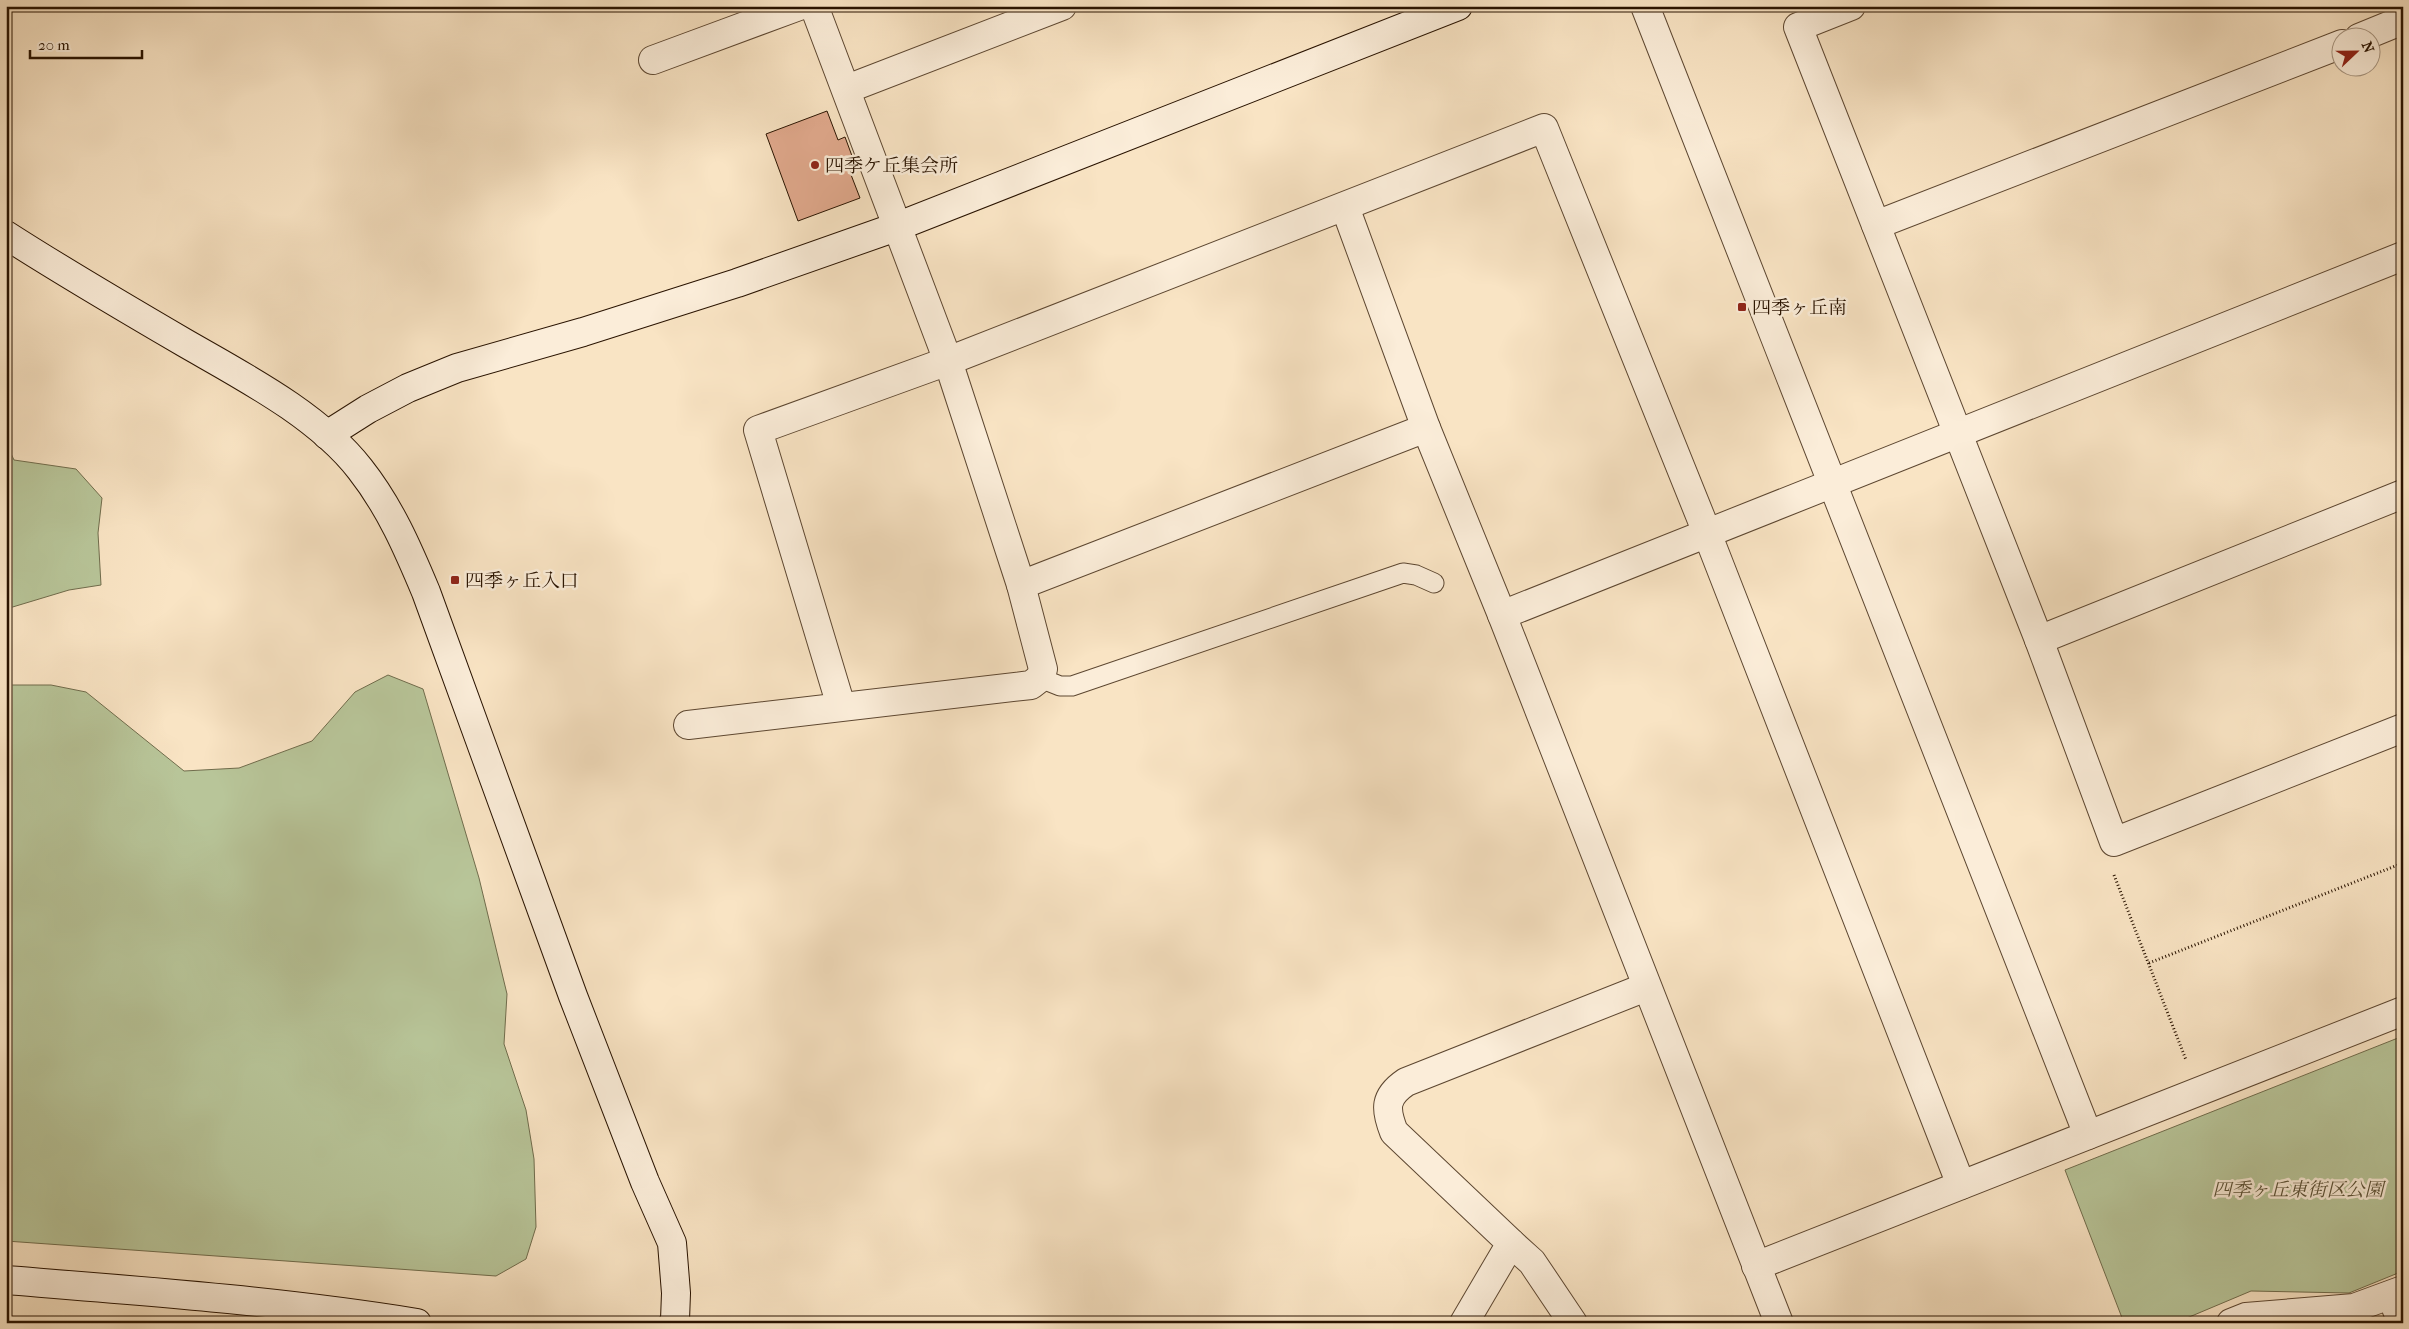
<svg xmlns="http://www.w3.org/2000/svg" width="2409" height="1329" font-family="'IM FELL French Canon','Noto Serif JP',serif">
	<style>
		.green { fill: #b8c599; stroke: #706c4c }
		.building { fill: #e1a98d; stroke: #291300 }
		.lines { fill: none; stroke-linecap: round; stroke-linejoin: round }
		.lane-casing { stroke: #5d4731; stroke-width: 21 }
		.street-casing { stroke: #5d4731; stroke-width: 30 }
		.secondary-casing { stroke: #291300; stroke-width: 30 }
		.path { stroke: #291300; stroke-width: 3; stroke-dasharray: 1 2.5; stroke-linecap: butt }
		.lane { stroke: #fbedd9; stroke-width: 19 }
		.street { stroke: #fbedd9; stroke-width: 28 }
		.secondary { stroke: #fbedd9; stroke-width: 28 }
		.poi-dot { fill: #8f2418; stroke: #fbedd9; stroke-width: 2 }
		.labels { text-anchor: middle; stroke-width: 5; stroke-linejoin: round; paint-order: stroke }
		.poi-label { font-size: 19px; fill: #291300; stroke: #fbedd9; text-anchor: start }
		.park-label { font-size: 19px; font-style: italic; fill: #5b5136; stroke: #fbedd9 }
	</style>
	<rect width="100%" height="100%" fill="#f9e4c4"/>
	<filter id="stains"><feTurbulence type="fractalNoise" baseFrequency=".004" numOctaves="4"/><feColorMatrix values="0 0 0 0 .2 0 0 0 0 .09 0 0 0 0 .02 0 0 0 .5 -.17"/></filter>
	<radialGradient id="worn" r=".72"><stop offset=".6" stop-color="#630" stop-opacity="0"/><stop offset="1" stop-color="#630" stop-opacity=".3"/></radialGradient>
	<g class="green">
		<polygon points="6,443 14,460 76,469 102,498 98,533 101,585 69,590 6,609"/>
		<polygon points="388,675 423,689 479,878 507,994 504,1044 526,1110 534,1159 536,1227 526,1259 496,1276 6,1241 6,685 51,685 86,692 184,771 239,768 312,741 355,692"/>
		<polygon points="2403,1036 2403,1271 2349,1293 2251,1291 2175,1323 2124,1323 2065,1170"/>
	</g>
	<polygon class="building" points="827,111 838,140 845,137 855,164 848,167 860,198 798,221 766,134"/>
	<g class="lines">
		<g class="lane-casing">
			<polyline id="lane" points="1040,678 1060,686 1072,686 1403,573 1416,575 1434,583"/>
		</g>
		<g class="street-casing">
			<g id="street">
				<polyline points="814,6 948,361 1021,585 1426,428 1502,615 1779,1323"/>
				<polyline points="1645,6 2088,1135"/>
				<polyline points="1851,6 1798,27 2039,640 2114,842 2403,728"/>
				<polyline points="2359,38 2403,20"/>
				<polyline points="653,60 799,6"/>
				<polyline points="847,89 1062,6"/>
				<polyline points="1345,207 1426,428"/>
				<polyline points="1876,225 2342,44"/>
				<polyline points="1502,615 2403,256"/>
				<polyline points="2039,640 2403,494"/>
				<polyline points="841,706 758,430 948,361 1544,128 1707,533 1961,1185"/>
				<polyline points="688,725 1031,685 1040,678 1043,669 1021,585"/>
				<polyline points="1511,1243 1532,1262 1573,1323"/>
				<polyline points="1756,1266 2403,1011"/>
				<polyline points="2391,1295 2402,1323"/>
				<path d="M1464 1323 1511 1243 1394 1132C1385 1109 1384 1097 1406 1082L1646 987"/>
				<polyline points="2231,1323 2246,1317 2354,1308 2403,1290"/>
			</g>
		</g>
		<g class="secondary-casing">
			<g id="secondary">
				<path d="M6 235C65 273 125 308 185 343 244 377 318 415 360 469 390 507 408 549 426 592L573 996 645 1182 672 1243 676 1293 675 1320 673 1323"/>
				<polyline points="327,435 368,409 408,388 457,368 583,332 737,283 896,227 1458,6"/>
				<path d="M6 1280C143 1291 281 1301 417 1323"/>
			</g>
		</g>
		<g class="path">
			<polyline points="2114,875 2186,1060"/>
			<polyline points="2149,963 2403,863"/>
		</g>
		<use href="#lane" class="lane"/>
		<use href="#street" class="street"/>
		<use href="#secondary" class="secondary"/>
	</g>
	<g class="poi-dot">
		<circle cx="815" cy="165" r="5"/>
		<rect x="1737" y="302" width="10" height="10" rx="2.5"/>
		<rect x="450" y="575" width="10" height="10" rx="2.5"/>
	</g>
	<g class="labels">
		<g class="poi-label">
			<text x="825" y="172">四季ケ丘集会所</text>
			<text x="1752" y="314">四季ヶ丘南</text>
			<text x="465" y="587">四季ヶ丘入口</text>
		</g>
		<g class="park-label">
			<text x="2298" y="1196">四季ヶ丘東街区公園</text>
		</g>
	</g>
	<rect width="2409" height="1329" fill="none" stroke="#f9e4c4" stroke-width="25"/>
	<rect x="8" y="8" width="2394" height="1314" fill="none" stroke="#291300" stroke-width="2.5"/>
	<rect x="12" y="12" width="2384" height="1304" fill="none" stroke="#291300"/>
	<g transform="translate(2356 52) rotate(68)"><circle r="24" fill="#fbedd9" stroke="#a79682"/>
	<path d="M0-4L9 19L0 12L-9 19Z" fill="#8f2418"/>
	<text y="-8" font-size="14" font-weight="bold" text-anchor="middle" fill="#291300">N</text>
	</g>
	<path d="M30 50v8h112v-8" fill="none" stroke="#291300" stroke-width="2.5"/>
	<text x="38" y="50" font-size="15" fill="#291300" stroke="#fbedd9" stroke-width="4" paint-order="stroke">20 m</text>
	<rect width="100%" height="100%" filter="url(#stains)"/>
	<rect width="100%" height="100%" fill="url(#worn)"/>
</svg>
